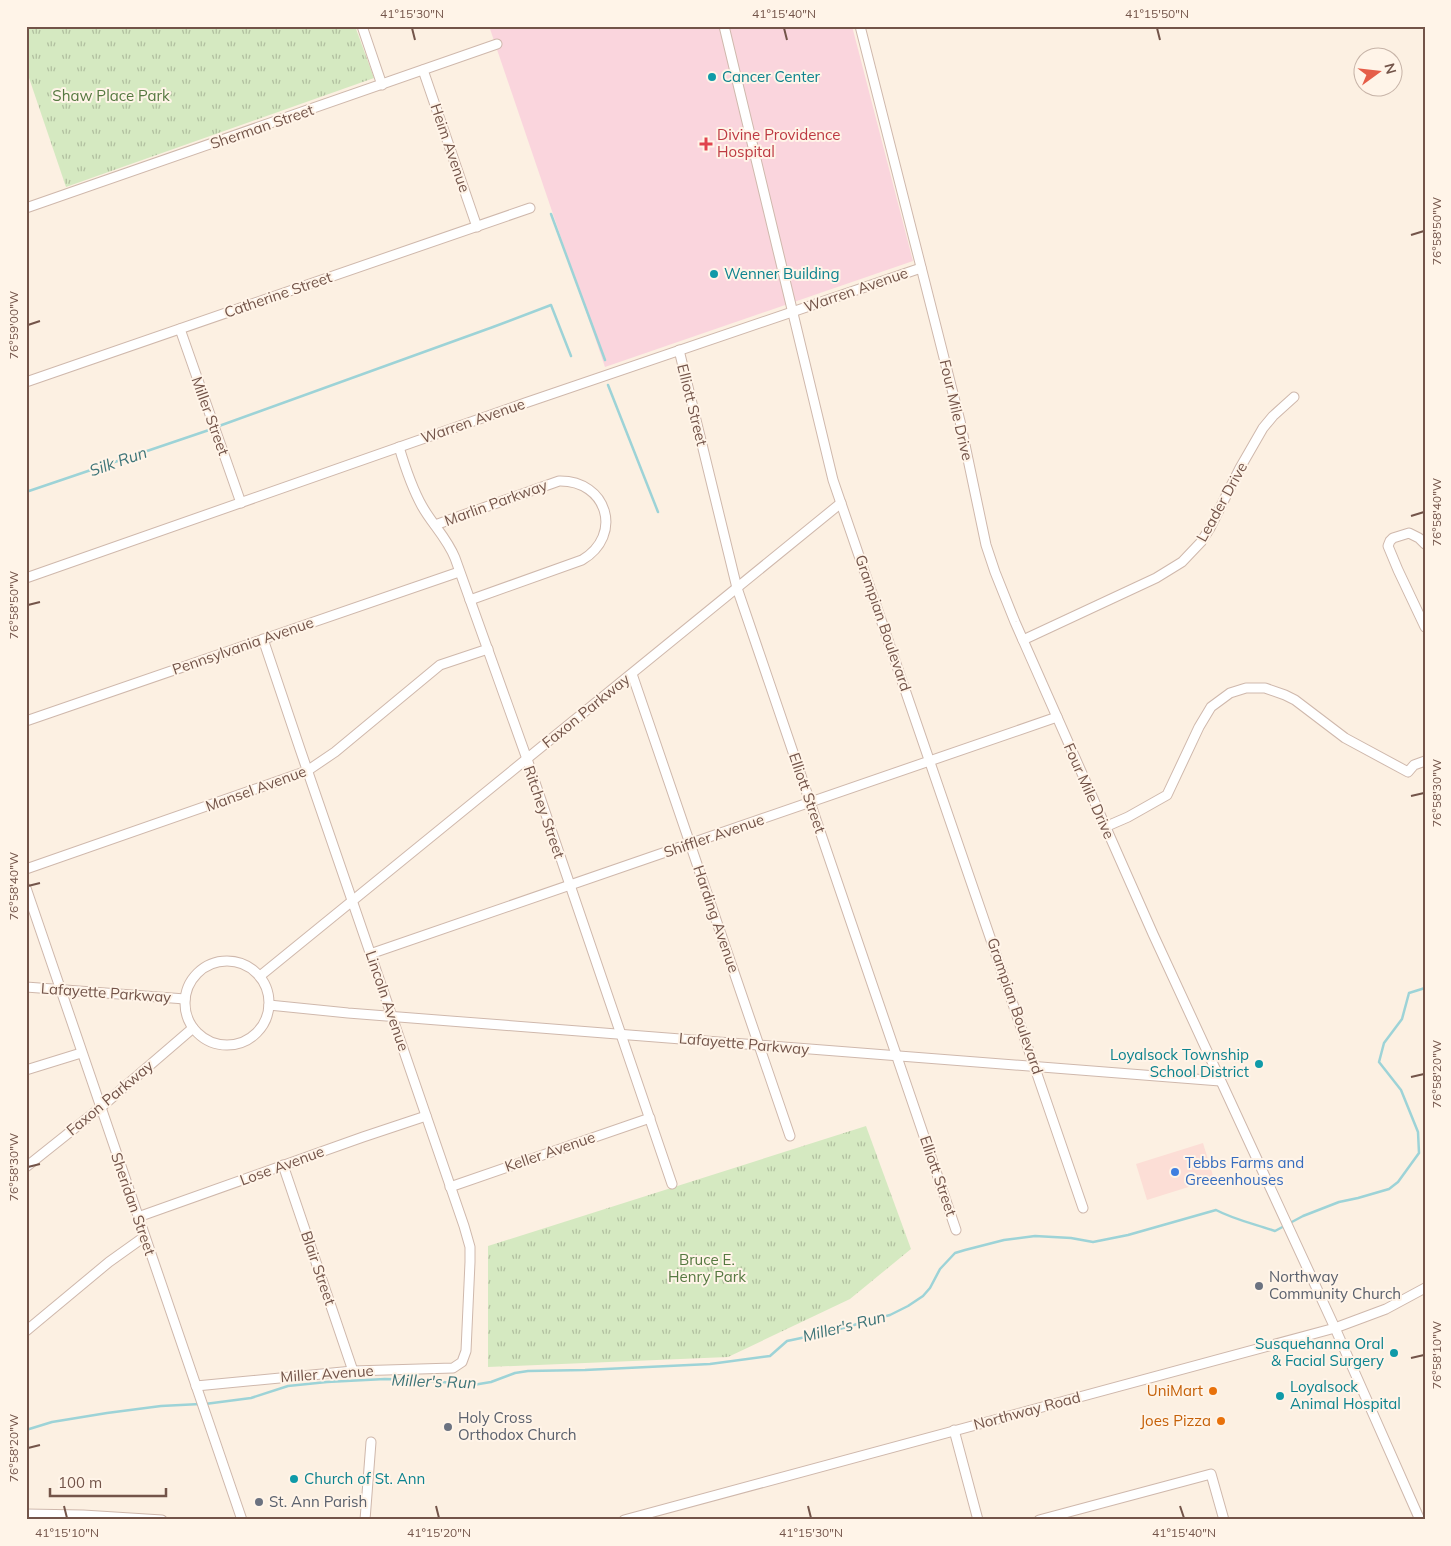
<svg xmlns="http://www.w3.org/2000/svg" width="1451" height="1546" font-family="Mulish,sans-serif">
	<style>
		.commercial { fill: #fcded6 }
		.medical { fill: #fad5dd }
		.park { fill: url(#park-tufts) }
		.lines { fill: none; stroke-linecap: round; stroke-linejoin: round }
		.stream { stroke: #9dd3d7; stroke-width: 2.5 }
		.minor-casing { stroke: #cfb8ac; stroke-width: 11 }
		.minor { stroke: #fff; stroke-width: 9 }
		.ticks { fill: none; stroke: #735449; stroke-width: 2 }
		.culture-dot { fill: #0f9aa8; stroke: #fff4e8; stroke-width: 2 }
		.health-dot { fill: #e0444e; stroke: #fff4e8; stroke-width: 2 }
		.shop-dot { fill: #3f7fe0; stroke: #fff4e8; stroke-width: 2 }
		.worship-dot { fill: #6b7280; stroke: #fff4e8; stroke-width: 2 }
		.food-dot { fill: #e8710a; stroke: #fff4e8; stroke-width: 2 }
		.labels { text-anchor: middle; stroke-width: 4; stroke-linejoin: round; paint-order: stroke }
		.culture-label { font-size: 15px; fill: #0d838f; stroke: #fff4e8; text-anchor: start }
		.park-label { font-size: 15px; fill: #567941; stroke: #fff4e8 }
		.street-label { font-size: 15px; fill: #735449; stroke: #fff4e8 }
		.health-label { font-size: 15px; fill: #be3a42; stroke: #fff4e8; text-anchor: start }
		.shop-label { font-size: 15px; fill: #366cbe; stroke: #fff4e8; text-anchor: start }
		.worship-label { font-size: 15px; fill: #5b616d; stroke: #fff4e8; text-anchor: start }
		.food-label { font-size: 15px; fill: #c56008; stroke: #fff4e8; text-anchor: end }
		.water-label { font-size: 16px; font-style: italic; fill: #3d7478; stroke: #fff4e8 }
		.neatline { fill: none; stroke: #735449; stroke-width: 2 }
		.ticks-label { font-size: 12px; text-anchor: middle; fill: #735449 }
	</style>
	<defs>
		<pattern id="park-tufts" width="24" height="20" patternUnits="userSpaceOnUse" patternTransform="scale(1.25)"><rect width="24" height="20" fill="#d5e9c1"/><path d="M3 7l-1-3M5 7V3M7 7l1-3M15 17l-1-3M17 17v-4M19 17l1-3" fill="none" stroke="#b1bf9f"/></pattern>
	</defs>
	<rect width="100%" height="100%" fill="#fcf0e2"/>
	<polygon class="commercial" points="1203,1143 1214,1179 1147,1200 1136,1164"/>
	<polygon class="medical" points="489,26 852,26 913,261 605,367"/>
	<g class="park">
		<polygon points="26,26 355,26 374,78 66,187 26,69"/>
		<polygon points="866,1126 911,1249 850,1299 728,1357 488,1367 488,1246"/>
	</g>
	<g class="lines">
		<g class="stream">
			<polyline points="551,214 605,360"/>
			<polyline points="608,385 658,512"/>
			<polyline points="219,426 493,327 551,305 571,356"/>
			<polyline points="26,492 209,430"/>
			<path d="M205 1404 251 1398 288 1386 327 1382 385 1379 422 1380 473 1385 491 1382 515 1373 528 1371 585 1370 710 1364 770 1356 787 1341 825 1333 890 1315 908 1306 923 1296 930 1288 940 1269 955 1253 965 1250 1004 1240 1035 1236 1071 1238 1093 1242 1128 1235 1216 1210C1235 1220 1255 1224 1275 1231L1303 1216 1339 1202 1358 1198 1389 1189 1398 1182 1419 1153 1418 1132 1401 1090 1379 1062 1384 1043 1402 1019 1409 993 1425 988"/>
			<polyline points="26,1430 52,1422 107,1413 161,1406 200,1404"/>
		</g>
		<g class="minor-casing">
			<g id="minor">
				<polyline points="362,26 382,85"/>
				<polyline points="724,26 833,480 1083,1208"/>
				<polyline points="860,26 960,421 986,545 995,572 1015,622 1153,934 1335,1328 1420,1520"/>
				<polyline points="423,70 477,227"/>
				<polyline points="26,208 497,44"/>
				<polyline points="180,329 241,503"/>
				<polyline points="679,350 737,588 956,1230"/>
				<polyline points="26,382 530,208"/>
				<path d="M399 447C405 467 412 488 422 506 432 524 447 538 455 558L527 759 672 1184"/>
				<path d="M435 525 559 481C607 480 624 535 582 560L470 600"/>
				<polyline points="1425,544 1419,538 1409,533 1393,538 1390,541 1388,546 1398,570 1425,627"/>
				<polyline points="26,578 525,403 921,268"/>
				<polyline points="1023,640 1156,578 1182,562 1201,542 1210,528 1240,468 1263,428 1273,416 1294,397"/>
				<polyline points="632,674 790,1136"/>
				<polyline points="26,721 459,572"/>
				<polyline points="1105,827 1128,817 1167,795 1199,727 1211,707 1230,693 1246,688 1265,688 1285,695 1295,700 1345,738 1408,772 1414,765 1425,761"/>
				<polyline points="26,869 307,771 335,752 440,665 488,649"/>
				<polyline points="26,888 242,1520"/>
				<polyline points="370,954 1057,717"/>
				<circle cx="227" cy="1003" r="42"/>
				<polyline points="260,976 841,503"/>
				<polyline points="26,987 185,999"/>
				<polyline points="269,1005 348,1013 1220,1081"/>
				<polyline points="26,1070 81,1053"/>
				<polyline points="283,1165 353,1371"/>
				<polyline points="26,1167 100,1108 193,1028"/>
				<polyline points="450,1187 650,1118"/>
				<polyline points="138,1217 363,1137 426,1116"/>
				<polyline points="26,1331 109,1262 144,1237"/>
				<polyline points="196,1386 353,1371 453,1368 462,1362 466,1351 470,1262 470,1247 464,1226 300,749 263,639"/>
				<polyline points="954,1430 978,1520"/>
				<polyline points="26,1514 83,1515 162,1520"/>
				<polyline points="365,1520 371,1442"/>
				<polyline points="624,1520 1335,1328 1386,1309 1425,1288"/>
				<polyline points="1039,1520 1211,1474 1224,1520"/>
			</g>
		</g>
		<use href="#minor" class="minor"/>
	</g>
	<path class="ticks" d="M412 28 415 40M784 28 787 40M1157 28 1160 40M1411 235 1424 231M28 325 40 321M1411 516 1424 512M28 605 40 602M1411 796 1424 793M28 886 40 883M1411 1077 1424 1074M28 1167 40 1164M1411 1358 1424 1355M28 1448 40 1445M64 1506 67 1518M436 1506 439 1518M808 1506 811 1518M1180 1506 1184 1518"/>
	<g class="culture-dot">
		<circle cx="712" cy="77" r="5"/>
		<circle cx="714" cy="274" r="5"/>
		<circle cx="1259" cy="1064" r="5"/>
		<circle cx="1394" cy="1353" r="5"/>
		<circle cx="1280" cy="1396" r="5"/>
		<circle cx="294" cy="1479" r="5"/>
	</g>
	<path class="health-dot" d="M703.5 136.5h5v5h5v5h-5v5h-5v-5h-5v-5h5z"/>
	<circle class="shop-dot" cx="1175" cy="1172" r="5"/>
	<g class="worship-dot">
		<circle cx="1259" cy="1286" r="5"/>
		<circle cx="448" cy="1427" r="5"/>
		<circle cx="259" cy="1502" r="5"/>
	</g>
	<g class="food-dot">
		<circle cx="1213" cy="1391" r="5"/>
		<circle cx="1221" cy="1421" r="5"/>
	</g>
	<g class="labels">
		<g class="culture-label">
			<text x="722" y="82">Cancer Center</text>
			<text x="724" y="279">Wenner Building</text>
			<text x="1249" y="1060" text-anchor="end">Loyalsock Township<tspan x="1249" dy="17">School District</tspan></text>
			<text x="1384" y="1349" text-anchor="end">Susquehanna Oral<tspan x="1384" dy="17">&amp; Facial Surgery</tspan></text>
			<text x="1290" y="1392">Loyalsock<tspan x="1290" dy="17">Animal Hospital</tspan></text>
			<text x="304" y="1484">Church of St. Ann</text>
		</g>
		<g class="park-label">
			<text x="111" y="101">Shaw Place Park</text>
			<text x="707" y="1265">Bruce E.<tspan x="707" dy="17">Henry Park</tspan></text>
		</g>
		<g class="street-label">
			<text transform="translate(262 127) rotate(-19)" y="5">Sherman Street</text>
			<text transform="translate(450 148) rotate(71)" y="5">Heim Avenue</text>
			<text transform="translate(856 290) rotate(-19)" y="5">Warren Avenue</text>
			<text transform="translate(278 295) rotate(-19)" y="5">Catherine Street</text>
			<text transform="translate(692 405) rotate(76)" y="5">Elliott Street</text>
			<text transform="translate(956 410) rotate(77)" y="5">Four Mile Drive</text>
			<text transform="translate(210 416) rotate(70)" y="5">Miller Street</text>
			<text transform="translate(473 421) rotate(-19)" y="5">Warren Avenue</text>
			<text transform="translate(1222 502) rotate(-61)" y="5">Leader Drive</text>
			<text transform="translate(496 503) rotate(-20)" y="5">Marlin Parkway</text>
			<text transform="translate(883 623) rotate(71)" y="5">Grampian Boulevard</text>
			<text transform="translate(243 646) rotate(-19)" y="5">Pennsylvania Avenue</text>
			<text transform="translate(586 711) rotate(-39)" y="5">Faxon Parkway</text>
			<text transform="translate(256 789) rotate(-20)" y="5">Mansel Avenue</text>
			<text transform="translate(1089 791) rotate(66)" y="5">Four Mile Drive</text>
			<text transform="translate(807 793) rotate(71)" y="5">Elliott Street</text>
			<text transform="translate(544 812) rotate(71)" y="5">Ritchey Street</text>
			<text transform="translate(714 836) rotate(-19)" y="5">Shiffler Avenue</text>
			<text transform="translate(716 919) rotate(71)" y="5">Harding Avenue</text>
			<text transform="translate(106 993) rotate(4)" y="5">Lafayette Parkway</text>
			<text transform="translate(387 1001) rotate(71)" y="5">Lincoln Avenue</text>
			<text transform="translate(1015 1006) rotate(71)" y="5">Grampian Boulevard</text>
			<text transform="translate(744 1044) rotate(5)" y="5">Lafayette Parkway</text>
			<text transform="translate(110 1098) rotate(-40)" y="5">Faxon Parkway</text>
			<text transform="translate(550 1152) rotate(-19)" y="5">Keller Avenue</text>
			<text transform="translate(282 1166) rotate(-20)" y="5">Lose Avenue</text>
			<text transform="translate(938 1176) rotate(71)" y="5">Elliott Street</text>
			<text transform="translate(133 1204) rotate(71)" y="5">Sheridan Street</text>
			<text transform="translate(318 1268) rotate(71)" y="5">Blair Street</text>
			<text transform="translate(327 1374) rotate(-4)" y="5">Miller Avenue</text>
			<text transform="translate(1027 1411) rotate(-15)" y="5">Northway Road</text>
		</g>
		<g class="health-label">
			<text x="717" y="140">Divine Providence<tspan x="717" dy="17">Hospital</tspan></text>
		</g>
		<g class="shop-label">
			<text x="1185" y="1168">Tebbs Farms and<tspan x="1185" dy="17">Greeenhouses</tspan></text>
		</g>
		<g class="worship-label">
			<text x="1269" y="1282">Northway<tspan x="1269" dy="17">Community Church</tspan></text>
			<text x="458" y="1423">Holy Cross<tspan x="458" dy="17">Orthodox Church</tspan></text>
			<text x="269" y="1507">St. Ann Parish</text>
		</g>
		<g class="food-label">
			<text x="1203" y="1396">UniMart</text>
			<text x="1211" y="1426">Joes Pizza</text>
		</g>
		<g class="water-label">
			<text transform="translate(118 461) rotate(-19)" y="6">Silk Run</text>
			<text transform="translate(844 1326) rotate(-14)" y="6">Miller's Run</text>
			<text transform="translate(434 1381) rotate(2)" y="6">Miller's Run</text>
		</g>
	</g>
	<rect width="1451" height="1546" fill="none" stroke="#fff4e8" stroke-width="55"/>
	<g transform="translate(1378 72) rotate(75)"><circle r="24" fill="#fff4e8" stroke="#c7b4a8"/>
	<path d="M0-4L9 19L0 12L-9 19Z" fill="#e55d48"/>
	<text y="-8" font-size="14" font-weight="bold" text-anchor="middle" fill="#735449">N</text>
	</g>
	<path d="M50 1488v8h116v-8" fill="none" stroke="#735449" stroke-width="2.5"/>
	<text x="58" y="1488" font-size="15" fill="#735449" stroke="#fff4e8" stroke-width="4" paint-order="stroke">100 m</text>
	<rect x="28" y="28" width="1396" height="1490" class="neatline"/>
	<g class="ticks-label">
		<text x="412" y="18">41°15'30"N</text>
		<text x="784" y="18">41°15'40"N</text>
		<text x="1157" y="18">41°15'50"N</text>
		<text transform="translate(1437 231) rotate(-90)" y="4">76°58'50"W</text>
		<text transform="translate(14 325) rotate(-90)" y="4">76°59'00"W</text>
		<text transform="translate(1437 512) rotate(-90)" y="4">76°58'40"W</text>
		<text transform="translate(14 605) rotate(-90)" y="4">76°58'50"W</text>
		<text transform="translate(1437 793) rotate(-90)" y="4">76°58'30"W</text>
		<text transform="translate(14 886) rotate(-90)" y="4">76°58'40"W</text>
		<text transform="translate(1437 1074) rotate(-90)" y="4">76°58'20"W</text>
		<text transform="translate(14 1167) rotate(-90)" y="4">76°58'30"W</text>
		<text transform="translate(1437 1355) rotate(-90)" y="4">76°58'10"W</text>
		<text transform="translate(14 1448) rotate(-90)" y="4">76°58'20"W</text>
		<text x="67" y="1537">41°15'10"N</text>
		<text x="439" y="1537">41°15'20"N</text>
		<text x="811" y="1537">41°15'30"N</text>
		<text x="1184" y="1537">41°15'40"N</text>
	</g>
</svg>
